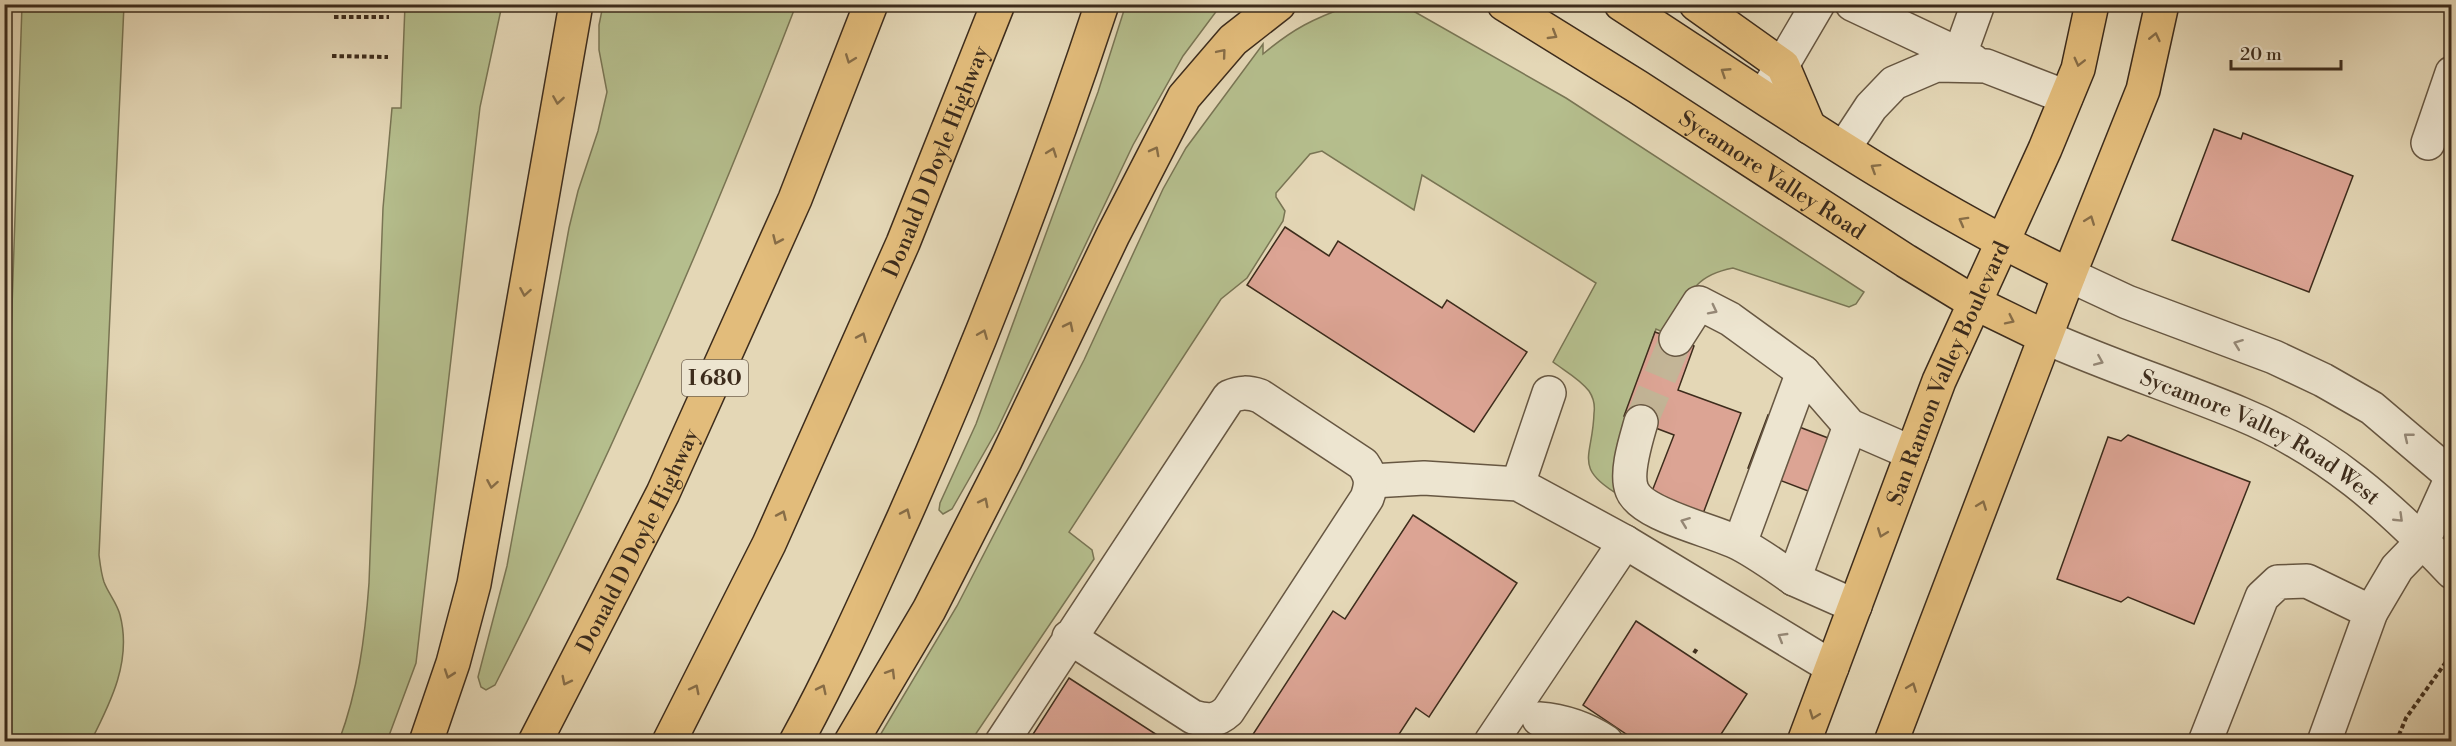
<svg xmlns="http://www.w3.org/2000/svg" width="2456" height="746" font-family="'Libre Bodoni',serif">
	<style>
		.green { fill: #b5be8d; stroke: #797554; stroke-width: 1.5 }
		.building { fill: #dca494; stroke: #3d2c1c; stroke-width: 1.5 }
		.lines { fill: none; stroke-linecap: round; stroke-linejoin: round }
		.minor-tunnel { stroke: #c3b597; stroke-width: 33; stroke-dasharray: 33 16; stroke-linecap: butt }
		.minor-casing { stroke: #675742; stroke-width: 36 }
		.major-casing { stroke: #3d2c1c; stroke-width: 36 }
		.highway-casing { stroke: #3d2c1c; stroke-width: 36 }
		.path { stroke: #3d2c1c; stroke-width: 4; stroke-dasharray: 4.5 3; stroke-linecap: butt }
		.minor { stroke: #ede5d0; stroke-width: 33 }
		.major { stroke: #e2bc7b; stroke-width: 33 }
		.highway { stroke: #e2bc7b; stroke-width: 33 }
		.oneway { stroke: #876d47 }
		.oneway2 { stroke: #958876 }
		.labels { text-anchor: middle; stroke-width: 4.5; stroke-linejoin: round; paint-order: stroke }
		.shield { fill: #ede5d0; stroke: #726452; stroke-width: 1.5 }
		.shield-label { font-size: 21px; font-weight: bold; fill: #3d2c1c }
		.street-label { font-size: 22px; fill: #3d2c1c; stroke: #ede5d0 }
	</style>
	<rect width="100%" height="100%" fill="#e4d7b6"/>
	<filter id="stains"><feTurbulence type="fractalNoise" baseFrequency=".00333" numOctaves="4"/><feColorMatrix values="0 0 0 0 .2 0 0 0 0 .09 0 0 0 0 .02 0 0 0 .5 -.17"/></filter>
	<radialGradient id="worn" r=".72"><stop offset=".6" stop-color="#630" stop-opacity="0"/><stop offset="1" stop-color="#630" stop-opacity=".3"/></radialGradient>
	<g class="green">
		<polygon points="1126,4 1221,5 1183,56 1133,145 997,430 952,509 943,514 939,510 940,503 976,424 1098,92"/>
		<path d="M22 5H124L99 555C100 563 101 573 104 582 108 593 117 603 120 615 132 660 111 702 91 741H5L4 451 10 368Z"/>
		<path d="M405 5H502L480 107 416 663 387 741H339C358 690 365 638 369 583L383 208 392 108H401Z"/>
		<path d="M603 5H796C707 236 608 464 495 685L486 690 481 687 478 677 507 566 569 228 578 191 598 131 607 92 599 50V25Z"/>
		<path d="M1351 5H1363L1364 8C1379 5 1393 2 1408 8L1566 98 1864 292 1856 304 1849 307 1733 268C1688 277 1690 298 1672 336L1656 329 1618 442 1614 465 1619 495C1572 467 1593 457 1594 413 1595 406 1593 397 1589 391 1580 379 1565 371 1553 362L1596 283 1422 175 1414 210 1322 151 1310 154 1276 193V197L1285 211 1283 221 1247 278 1221 299 1069 532 1092 550 1094 559 971 741 876 742 957 606 1084 360 1163 189 1186 148 1263 44V54C1294 28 1313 19 1351 5Z"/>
	</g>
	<g class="building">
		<polygon points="2214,129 2241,139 2243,133 2353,176 2309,292 2172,240"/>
		<polygon points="1285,227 1329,256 1338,241 1442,308 1447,300 1527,352 1474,432 1247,285"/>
		<polygon points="1655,332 1694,346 1678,390 1741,413 1701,519 1649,499 1674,435 1624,416"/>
		<polygon points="1768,415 1836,441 1816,494 1748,468"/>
		<polygon points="2128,435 2250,482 2194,624 2128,597 2121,602 2057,579 2108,437 2121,441"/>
		<polygon points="1413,515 1517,583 1429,717 1416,708 1394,742 1248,742 1333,611 1345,619"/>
		<polygon points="1636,621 1747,694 1716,742 1638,742 1583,705"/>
		<polygon points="1069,678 1168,742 1028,742"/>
	</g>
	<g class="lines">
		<polyline class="minor-tunnel" points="1641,422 1676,339"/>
		<g class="minor-casing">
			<g id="minor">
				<polyline points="1852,4 1973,61"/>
				<polyline points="1960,54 1978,4"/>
				<polyline points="1767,91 1818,4"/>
				<polyline points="2428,143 2452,73"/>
				<polyline points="1844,148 1871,107 1894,83 1936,65 1986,66 2066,97"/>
				<polyline points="2069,275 2127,302 2274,357 2323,380 2372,408 2452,476"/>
				<path id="s1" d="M2045 337C2110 366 2176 387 2241 414 2326 449 2390 506 2452 572"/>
				<polyline points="1676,339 1699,303 1730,319 1803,372"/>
				<path d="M1641 422C1636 440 1625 473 1632 490 1642 516 1714 530 1740 544 1759 554 1777 567 1794 579"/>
				<polyline points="1850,426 1794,579 1855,606"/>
				<polyline points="1372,481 1424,478 1518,484 1625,542 1832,667"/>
				<polyline points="1518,484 1549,393"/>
				<polyline points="1740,543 1803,372 1850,426 1912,453"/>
				<path d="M1539 719C1565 721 1585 728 1606 742"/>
				<path d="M1002 742 1229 397C1240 392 1248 392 1260 396L1363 464C1372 477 1372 484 1367 498L1228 711C1216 722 1208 721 1193 717L1069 637"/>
				<polyline points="1491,742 1625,542"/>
				<polyline points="2205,742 2262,597 2278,582 2307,581 2371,612"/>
				<polyline points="2324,742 2371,612 2397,568 2423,541 2452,477"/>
			</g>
		</g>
		<g class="major-casing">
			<g id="major">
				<path id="s2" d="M1504 4 1638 87 1906 261 1975 303 2045 337"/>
				<path d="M1621 4C1767 99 1911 200 2069 275"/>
				<path id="s3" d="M1804 742 1939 381 2045 149 2078 69 2092 4"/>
				<polyline points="1891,742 2069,275 2143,90 2162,4"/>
			</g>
		</g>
		<g class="highway-casing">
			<g id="highway">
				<polyline points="1696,4 1783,66 1809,127"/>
				<polyline points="426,742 453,663 474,584 576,4"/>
				<path id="s4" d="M535 742 663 493 795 199 871 4"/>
				<path id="s5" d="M669 742 769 544 903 243 998 4"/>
				<path d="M796 742C836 669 870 592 904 517 979 349 1044 179 1102 4"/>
				<polyline points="851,742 929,610 1006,459 1113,235 1184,97 1233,40 1279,4"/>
			</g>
		</g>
		<g class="path">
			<polyline points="334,17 389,17"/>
			<polyline points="332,56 388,57"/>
			<polyline points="1694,653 1698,647"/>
			<polyline points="1735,740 1738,742"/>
			<polyline points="2396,742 2406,718 2446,662 2452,657"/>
		</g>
		<use href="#minor" class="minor"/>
		<use href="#major" class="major"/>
		<use href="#highway" class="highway"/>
	</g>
	<defs><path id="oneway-chevron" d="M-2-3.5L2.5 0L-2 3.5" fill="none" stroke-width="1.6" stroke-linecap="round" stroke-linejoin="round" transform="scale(1.5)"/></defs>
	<g class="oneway">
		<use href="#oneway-chevron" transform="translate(1553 35) rotate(31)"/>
		<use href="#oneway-chevron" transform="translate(2155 37) rotate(-77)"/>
		<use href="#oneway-chevron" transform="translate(1222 53) rotate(-50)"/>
		<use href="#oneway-chevron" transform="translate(850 59) rotate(111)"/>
		<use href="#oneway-chevron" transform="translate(2079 62) rotate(104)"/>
		<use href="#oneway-chevron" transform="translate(1725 72) rotate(-147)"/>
		<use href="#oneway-chevron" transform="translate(558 100) rotate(99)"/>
		<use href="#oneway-chevron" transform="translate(1155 151) rotate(-62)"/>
		<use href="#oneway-chevron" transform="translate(1052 152) rotate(-70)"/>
		<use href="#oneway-chevron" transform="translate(1875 168) rotate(-148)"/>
		<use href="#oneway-chevron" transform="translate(2090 220) rotate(-69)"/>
		<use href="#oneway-chevron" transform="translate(1963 221) rotate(-151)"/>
		<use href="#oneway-chevron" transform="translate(777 240) rotate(114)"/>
		<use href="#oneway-chevron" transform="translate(525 292) rotate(100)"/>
		<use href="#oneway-chevron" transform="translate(2010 320) rotate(26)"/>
		<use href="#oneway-chevron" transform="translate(1069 326) rotate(-64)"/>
		<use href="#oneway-chevron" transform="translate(983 334) rotate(-68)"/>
		<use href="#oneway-chevron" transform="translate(862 337) rotate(-66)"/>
		<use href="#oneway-chevron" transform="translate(492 484) rotate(100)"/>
		<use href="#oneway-chevron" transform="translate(984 502) rotate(-63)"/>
		<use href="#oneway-chevron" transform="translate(1982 505) rotate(-69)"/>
		<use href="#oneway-chevron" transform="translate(906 513) rotate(-66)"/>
		<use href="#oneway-chevron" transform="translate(782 515) rotate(-66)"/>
		<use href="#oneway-chevron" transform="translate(1882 533) rotate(111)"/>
		<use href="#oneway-chevron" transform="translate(891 673) rotate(-59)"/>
		<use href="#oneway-chevron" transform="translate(449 674) rotate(109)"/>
		<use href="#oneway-chevron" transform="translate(566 681) rotate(117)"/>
		<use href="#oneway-chevron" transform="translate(1912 687) rotate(-69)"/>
		<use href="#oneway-chevron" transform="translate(695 689) rotate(-63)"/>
		<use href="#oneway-chevron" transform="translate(822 689) rotate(-64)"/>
		<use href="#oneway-chevron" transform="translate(1814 715) rotate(111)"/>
	</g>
	<g class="oneway2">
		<use href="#oneway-chevron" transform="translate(1713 310) rotate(27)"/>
		<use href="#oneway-chevron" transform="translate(2238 344) rotate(-159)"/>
		<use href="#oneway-chevron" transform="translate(2099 361) rotate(23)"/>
		<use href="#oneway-chevron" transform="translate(2408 437) rotate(-141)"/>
		<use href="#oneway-chevron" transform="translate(2399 518) rotate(44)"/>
		<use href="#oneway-chevron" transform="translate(1685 522) rotate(-159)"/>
		<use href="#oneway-chevron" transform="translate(1782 637) rotate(-149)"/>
	</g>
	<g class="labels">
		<rect class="shield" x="682" y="360" width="66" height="36" rx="4.5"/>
		<g class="shield-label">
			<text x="715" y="385">I 680</text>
		</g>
		<g class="street-label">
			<text dy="8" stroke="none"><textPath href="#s5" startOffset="639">Donald D Doyle Highway</textPath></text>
			<text dy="8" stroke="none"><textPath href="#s2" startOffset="318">Sycamore Valley Road</textPath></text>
			<text dy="8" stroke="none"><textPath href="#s3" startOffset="396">San Ramon Valley Boulevard</textPath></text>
			<text dy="8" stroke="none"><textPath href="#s1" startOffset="238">Sycamore Valley Road West</textPath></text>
			<text dy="8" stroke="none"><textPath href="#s4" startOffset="226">Donald D Doyle Highway</textPath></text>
		</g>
	</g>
	<rect width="2456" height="746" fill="none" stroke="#e4d7b6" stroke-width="24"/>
	<rect x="6" y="6" width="2444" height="734" fill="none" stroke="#3d2c1c" stroke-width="3"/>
	<rect x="12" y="12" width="2432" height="722" fill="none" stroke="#3d2c1c" stroke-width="1.5"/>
	<path d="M2231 60v9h110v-9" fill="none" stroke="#3d2c1c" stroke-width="3"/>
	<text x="2240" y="60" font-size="18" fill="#3d2c1c" stroke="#ede5d0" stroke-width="4.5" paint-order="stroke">20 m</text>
	<rect width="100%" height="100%" filter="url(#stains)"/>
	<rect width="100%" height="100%" fill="url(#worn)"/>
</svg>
